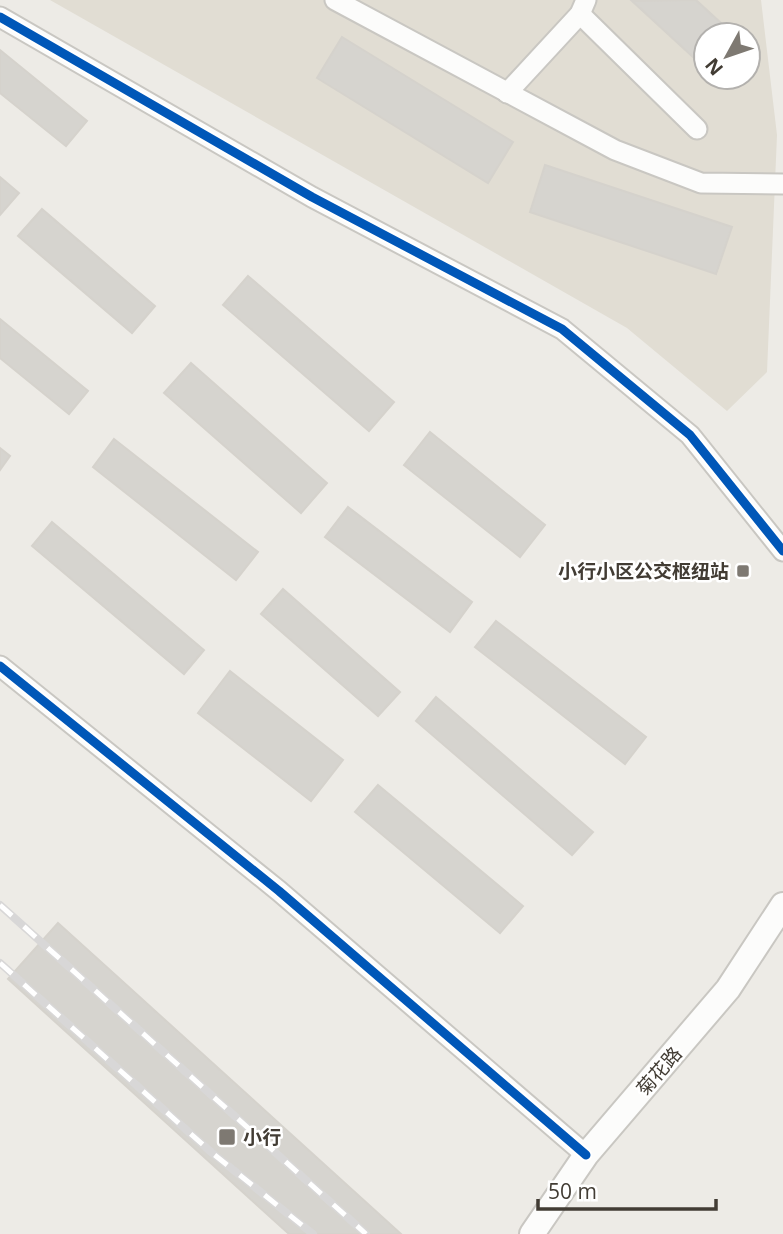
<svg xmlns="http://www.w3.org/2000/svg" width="783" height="1234" font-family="'Open Sans','Noto Sans SC',sans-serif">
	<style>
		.residential { fill: #e1ddd3; fill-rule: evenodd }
		.building { fill: #d6d4cf; stroke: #d5d2cc; stroke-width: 2 }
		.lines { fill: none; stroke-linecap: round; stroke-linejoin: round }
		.minor-casing { stroke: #c9c7c2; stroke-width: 23 }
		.tertiary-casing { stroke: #c9c7c2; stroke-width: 28 }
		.minor { stroke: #fcfcfb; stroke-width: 19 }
		.tertiary { stroke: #fcfcfb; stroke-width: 24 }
		.rail-casing { stroke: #d8d7d7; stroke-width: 8 }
		.rail { stroke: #fff; stroke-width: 5; stroke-dasharray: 16; stroke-linecap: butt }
		.cycleway-casing { stroke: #fff; stroke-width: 13 }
		.cycleway { stroke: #0057b8; stroke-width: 9 }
		.poi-dot { fill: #7e7972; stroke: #fff; stroke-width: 2.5 }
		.labels { text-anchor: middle; stroke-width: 5; stroke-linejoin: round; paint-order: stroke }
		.poi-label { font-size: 19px; font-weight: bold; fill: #423c34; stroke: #fff; text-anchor: end }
		.street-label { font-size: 19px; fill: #423c34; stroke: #fff }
	</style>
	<rect width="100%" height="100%" fill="#edebe6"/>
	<path class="residential" d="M50 0H761L777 135 767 372 727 411 627 328ZM706 35H748V77H706Z"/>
	<g class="building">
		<polygon points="696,0 734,35 706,35 706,69 632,1"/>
		<polygon points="342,37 513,142 488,183 317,78"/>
		<polygon points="0,50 87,121 66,146 0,93"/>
		<polygon points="545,165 732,227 716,274 530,212"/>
		<polygon points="0,177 19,193 0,215"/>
		<polygon points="42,209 155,306 132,333 18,236"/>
		<polygon points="248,276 394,402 369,431 223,305"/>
		<polygon points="0,319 88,391 69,414 0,358"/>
		<polygon points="191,363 327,483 301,513 164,393"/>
		<polygon points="430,432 545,525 520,557 404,465"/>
		<polygon points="114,439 258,552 236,580 93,467"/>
		<polygon points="0,448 10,456 0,470"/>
		<polygon points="348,507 472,602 450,632 325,537"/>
		<polygon points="52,522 204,650 184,674 32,546"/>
		<polygon points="283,589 400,692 378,716 261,614"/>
		<polygon points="496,621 646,737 625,764 475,647"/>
		<polygon points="230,671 343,760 311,801 198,713"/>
		<polygon points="436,697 593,832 572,855 416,721"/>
		<polygon points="378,785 523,906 500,933 355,812"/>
		<polygon points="58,923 121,980 401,1234 289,1234 258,1206 8,979"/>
	</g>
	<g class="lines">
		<g class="minor-casing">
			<g id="minor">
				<polyline points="335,0 615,150 701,183 783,184"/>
				<polyline points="580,14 697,129"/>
				<polyline points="0,17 312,197 562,329 690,435 783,551"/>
				<polyline points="507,93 580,14 586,0"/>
				<polyline points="0,666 279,891 586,1155"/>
			</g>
		</g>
		<g class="tertiary-casing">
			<polyline id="tertiary" points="532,1234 586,1155 728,989 783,905"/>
		</g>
		<use href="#minor" class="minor"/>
		<use href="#tertiary" class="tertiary"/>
		<g class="rail-casing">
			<g id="rail">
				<polyline points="0,905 366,1234"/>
				<polyline points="0,963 211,1152 313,1234"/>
			</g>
		</g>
		<use href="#rail" class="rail"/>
		<g class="cycleway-casing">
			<g id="cycleway">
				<polyline points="0,17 312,197 562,329 690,435 783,551"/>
				<polyline points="0,666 279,891 586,1155"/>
			</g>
		</g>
		<use href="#cycleway" class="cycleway"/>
	</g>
	<g class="poi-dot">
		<rect x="736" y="564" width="14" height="14" rx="3.5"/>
		<rect x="218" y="1128" width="18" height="18" rx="3.5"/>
	</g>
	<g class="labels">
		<g class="poi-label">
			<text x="729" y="578">小行小区公交枢纽站</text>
			<text x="243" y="1144" text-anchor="start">小行</text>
		</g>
		<g class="street-label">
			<text transform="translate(659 1071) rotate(-49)" y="7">菊花路</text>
		</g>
	</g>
	<g transform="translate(727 56) rotate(230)"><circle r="33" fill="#ffffff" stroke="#b3b1ae" stroke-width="2"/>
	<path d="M0-5L12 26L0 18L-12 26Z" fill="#7e7972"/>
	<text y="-10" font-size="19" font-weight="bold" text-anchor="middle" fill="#423c34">N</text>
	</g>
	<path d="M538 1199v10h178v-10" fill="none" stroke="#423c34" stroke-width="3.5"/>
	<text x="548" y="1199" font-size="21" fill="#423c34" stroke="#ffffff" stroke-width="5" paint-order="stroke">50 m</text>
</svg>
